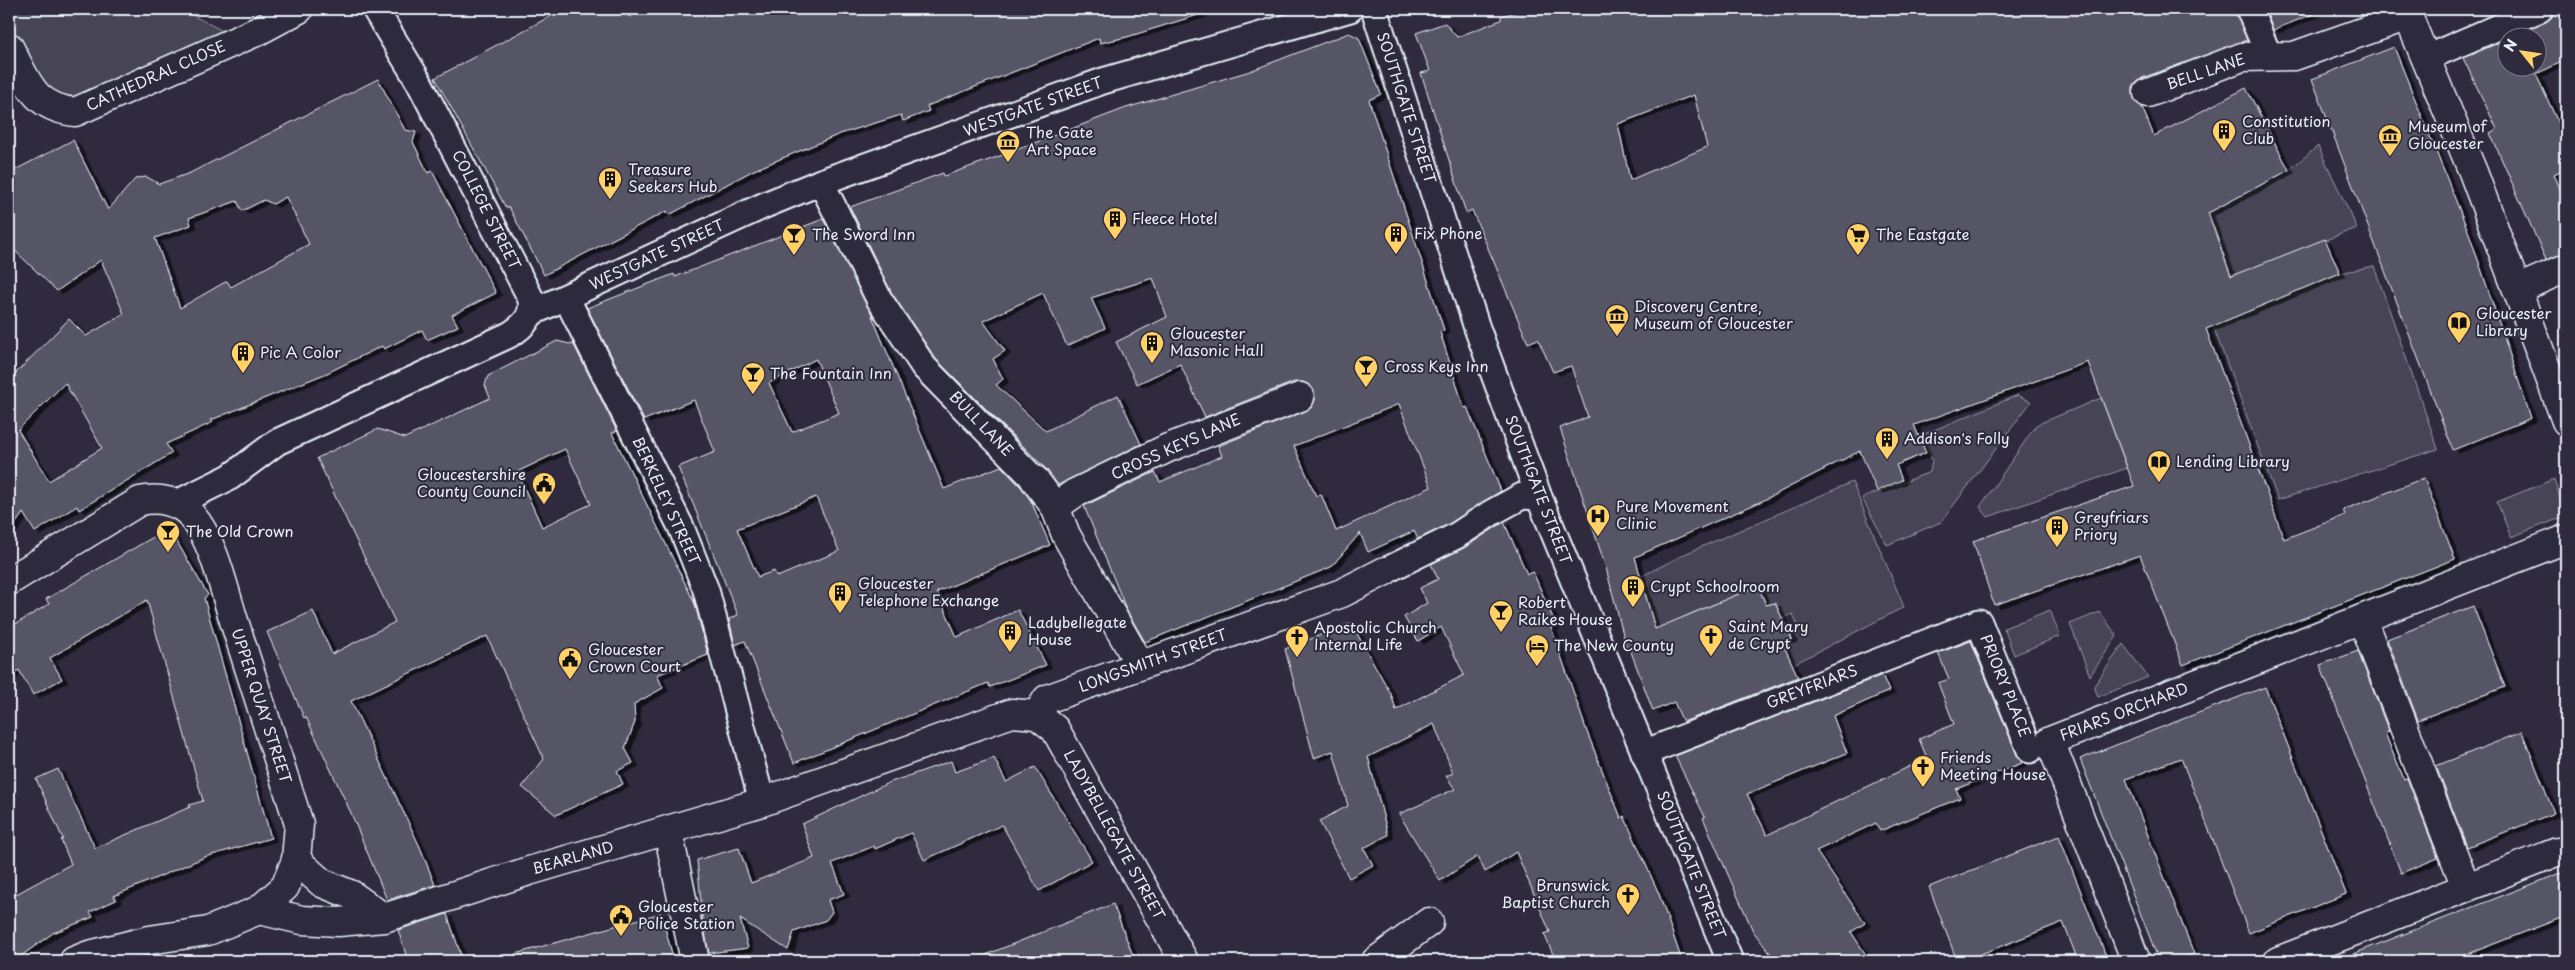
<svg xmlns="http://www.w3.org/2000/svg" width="2575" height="970" font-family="'Playpen Sans',sans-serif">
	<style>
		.green { fill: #464455; stroke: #979aa6 }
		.building { fill: #575565; stroke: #e8f1f8; fill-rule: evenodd; filter: url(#shadow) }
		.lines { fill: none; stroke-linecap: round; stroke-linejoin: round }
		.pedestrian-casing { stroke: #e8f1f8; stroke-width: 29 }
		.minor-casing { stroke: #e8f1f8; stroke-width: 31 }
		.pedestrian { stroke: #2f2a3d; stroke-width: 25 }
		.minor { stroke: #2f2a3d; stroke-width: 28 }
		.labels { text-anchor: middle; stroke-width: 4; stroke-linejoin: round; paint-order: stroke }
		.street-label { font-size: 15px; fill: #e8f1f8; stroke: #2f2a3d }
		.poi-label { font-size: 15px; fill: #e8f1f8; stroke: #2f2a3d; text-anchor: start }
	</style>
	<defs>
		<filter id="shadow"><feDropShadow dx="5.5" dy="3" stdDeviation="0" flood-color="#0009"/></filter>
	</defs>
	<rect width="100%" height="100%" fill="#2f2a3d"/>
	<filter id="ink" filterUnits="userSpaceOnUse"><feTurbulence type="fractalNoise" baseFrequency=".02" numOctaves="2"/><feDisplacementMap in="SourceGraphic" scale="10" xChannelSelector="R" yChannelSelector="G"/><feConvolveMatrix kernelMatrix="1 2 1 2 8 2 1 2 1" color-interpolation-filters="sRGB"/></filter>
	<g filter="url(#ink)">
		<g class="green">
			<polygon points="9,9 180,9 227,33 77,98 66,98 40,85 9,25"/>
			<polygon points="2318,146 2357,228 2231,276 2209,212 2289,170"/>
			<polygon points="2374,266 2438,449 2278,500 2213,326 2340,273"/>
			<polygon points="2018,395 2031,402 1941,522 1887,545 1862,498 1930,472 1932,461 1922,435"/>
			<polygon points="2101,398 2127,468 1988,517 1980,507 2036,425"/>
			<polygon points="2554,479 2566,516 2511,537 2497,502"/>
			<polygon points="1852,482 1904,607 1792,665 1782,642 1792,639 1789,631 1798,627 1793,614 1782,618 1776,603 1766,605 1758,586 1683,617 1685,622 1656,633 1640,577 1687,553"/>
			<polygon points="2050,610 2060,636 2014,655 2004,628"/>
			<polygon points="2100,612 2117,636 2090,676 2070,624"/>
			<polygon points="2123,644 2148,677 2098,697 2094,686"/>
		</g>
		<g class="building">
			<polygon points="564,9 624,9 629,17 644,9 1200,9 1201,14 1127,37 1100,43 1099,38 927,106 929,111 903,121 901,115 840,134 754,170 669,215 667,211 544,275 509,207 506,208 435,78"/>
			<path d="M1527 9H2235L2247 40 2142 78 2133 86V91L2134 99 2142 107 2154 136 2246 88 2289 170 2208 213 2231 276 2325 239 2340 273 2206 329 2284 539 2345 515 2343 510 2424 478 2455 559 2183 665 2140 555 1994 605 1973 541 2134 486 2088 362 1914 425 1926 453 1896 465 1902 480 1877 491 1860 451 1762 501 1635 557 1655 629 1758 586 1766 605 1775 603 1792 639 1782 642 1798 677 1683 722 1674 702 1653 711 1630 649 1627 650 1606 568 1560 428 1588 417 1571 366 1553 372 1538 339 1528 343 1472 210 1466 213 1421 73 1430 71 1416 33 1445 23 1457 37 1501 20V16ZM1694 95 1707 147 1630 180 1618 124Z"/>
			<polygon points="2265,9 2322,9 2323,10 2273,30"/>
			<polygon points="2555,10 2557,15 2566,11 2566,60 2536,74 2560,127 2566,124 2566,168 2554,174 2566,203 2566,253 2546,260 2490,133 2497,129 2463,58 2508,39 2508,68 2538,68 2538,38 2510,38 2546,22 2552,17"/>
			<path d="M1349 33 1359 38 1381 94 1369 100 1444 330 1440 332 1464 408 1467 407 1501 491 1449 524 1418 539 1414 531 1368 552 1360 533 1331 567 1145 642 1127 611 1084 506 1155 472 1160 482 1222 456 1218 446 1306 411 1312 407 1315 400 1314 391 1310 385 1303 382H1294L1205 417 1180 364 1137 384 1116 342 1167 317 1153 278 1091 298 1105 328 1067 346 1043 293 983 321 1005 351 993 359 1003 379 996 385 1046 431 1118 395 1141 444 1058 485 1047 470 935 358 891 292 850 207 943 173 944 176 1000 156 1126 108 1250 71ZM1399 404 1431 487 1336 531 1321 494 1316 496 1294 446Z"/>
			<polygon points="2394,47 2470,236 2531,418 2453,450 2312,79"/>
			<path d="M378 79 405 130 416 132 413 142 428 173 432 171 496 293 452 315 458 326 427 340 422 330 384 349 382 346 327 373 211 420 213 422 166 444 172 453 79 510 77 506 35 532 23 513 9 533V380L69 319 86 336 124 314 101 260 57 291 9 245V173L73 140 108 210 136 178 147 177 159 184 190 173ZM286 197 309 244 231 287 227 281 180 308 155 238 191 225 189 218 237 201 242 211 264 200 273 204ZM65 383 102 448 49 481 18 430Z"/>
			<path d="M823 219 875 318 872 316 944 489 1001 466 1021 487 1031 501 1050 545 937 592 957 637 1018 610 1046 665 990 687 988 683 794 763 745 641 735 645 729 619 738 615 678 467 715 452 694 400 644 420 587 308 674 274 675 277ZM816 359 839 413 792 432 769 383ZM816 497 839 551 777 577 774 571 758 577 737 529Z"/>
			<path d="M557 341 574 345 617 431 612 433 695 604 708 655 657 675 663 688 634 704 635 722 625 748 633 763 617 771 623 784 556 815 522 787 544 759 487 636 351 701 420 847 435 885 387 900 351 813 306 717 304 718 267 632 313 611 332 654 395 622 317 458 378 429 405 438 490 398 485 385 488 376ZM565 449 591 504 542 527 517 472Z"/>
			<polygon points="1504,522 1527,574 1533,572 1556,625 1551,627 1587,732 1621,818 1624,816 1659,894 1682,961 1556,961 1544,934 1550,932 1516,852 1485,872 1478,856 1440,881 1399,814 1455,789 1446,776 1453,773 1434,724 1368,757 1388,835 1364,848 1373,865 1349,878 1319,821 1348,806 1333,751 1314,758 1285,649 1351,623 1391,694 1396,710 1464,675 1441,627 1418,641 1404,617 1427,603 1420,588 1438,579 1431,564 1464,548"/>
			<polygon points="169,528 208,595 204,598 271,838 205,857 114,896 116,900 90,912 93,917 53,933 14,961 9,961 9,898 71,864 61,840 63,839 36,779 58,769 95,848 190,807 189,805 203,801 147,600 50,658 62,679 33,695 19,670 9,676 9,628 49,604 46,599"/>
			<polygon points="2473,606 2505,687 2418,720 2387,639"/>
			<polygon points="1971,641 2017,755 2022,763 1956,789 1960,798 1880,831 1876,823 1816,851 1865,923 1851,932 1870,961 1776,961 1753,931 1703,818 1705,817 1675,756 1882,675 1889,691 1833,716 1847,753 1747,794 1767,835 1927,758 1919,739 1954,724 1938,683 1949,679 1938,653"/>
			<polygon points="2358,651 2389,732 2385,733 2394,756 2404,779 2407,778 2438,858 2401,873 2320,665"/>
			<polygon points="2265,687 2346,894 2249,933 2181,758 2126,779 2194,954 2175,961 2159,961 2080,759"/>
			<polygon points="2522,732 2554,813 2467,847 2436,766"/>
			<polygon points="994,758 1006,782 1035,767 1092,861 1039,891 1002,825 924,860 911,833 875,849 874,846 832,863 844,894 828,900 832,912 826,920 794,932 788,950 740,919 748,948 709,953 703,922 697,860 739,848 751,883 814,858 802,824 888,783 951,761 955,772"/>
			<polygon points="2059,836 2108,961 2078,961 2063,922 1963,961 1957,961 1929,887"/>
			<polygon points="2566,871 2566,916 2450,961 2340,961 2340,959"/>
			<polygon points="1113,904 1135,961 974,961 973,960"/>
			<polygon points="661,913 674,961 516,961 515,954"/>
			<polygon points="447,914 463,961 408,961 398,930"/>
		</g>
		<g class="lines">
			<g class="pedestrian-casing">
				<g id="pedestrian">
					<polyline points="1374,9 1477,328 1539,497 1730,961"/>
					<polyline points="2249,9 2269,56"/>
					<polyline points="2426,58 2540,9"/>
					<polyline points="821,182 879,299 924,367 1035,480"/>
					<polyline points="566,297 681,527 706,590 762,802"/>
					<polyline points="531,313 765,205 821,182 1103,81 1350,9"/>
					<path d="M175 504 230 477 277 442 509 335C523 327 536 315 530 297L419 82 375 9"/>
					<polyline points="1385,571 1456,536 1491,513 1522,496 1539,497"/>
					<polyline points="1644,753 1979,622 2030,750"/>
				</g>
			</g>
			<g class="minor-casing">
				<g id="minor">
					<path d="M9 47C27 80 32 107 75 112L258 31 299 9"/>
					<polyline points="2148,93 2242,57 2294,56 2408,16 2473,172 2566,421"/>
					<polyline points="2518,289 2566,268"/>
					<polyline points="1035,480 1055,507 1066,535 1140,665"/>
					<polyline points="1055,507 1075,493 1168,448 1300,397"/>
					<path d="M9 581 140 501C158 497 180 501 192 516 214 541 224 590 234 621 256 689 277 757 299 824L296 860 285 887 259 910 208 931 149 940 89 955 74 961"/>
					<polyline points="2362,619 2466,887"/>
					<polyline points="1037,715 1055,729 1184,961"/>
					<polyline points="668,831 695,961"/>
					<polyline points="296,860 322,883 352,895 384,918"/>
					<polyline points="259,910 302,920 338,922 384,918 529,871 762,802 1012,713 1037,715 1047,699 1342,593 1385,571"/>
					<polyline points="1376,961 1429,922"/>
					<polyline points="2136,961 2050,741 2566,539"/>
					<polyline points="2278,961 2557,852"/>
				</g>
			</g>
			<use href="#pedestrian" class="pedestrian"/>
			<use href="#minor" class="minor"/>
		</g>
	</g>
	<defs>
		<g id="building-pin" transform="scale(1.25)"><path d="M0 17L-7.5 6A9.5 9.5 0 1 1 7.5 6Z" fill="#ffd166" stroke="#2f2a3d"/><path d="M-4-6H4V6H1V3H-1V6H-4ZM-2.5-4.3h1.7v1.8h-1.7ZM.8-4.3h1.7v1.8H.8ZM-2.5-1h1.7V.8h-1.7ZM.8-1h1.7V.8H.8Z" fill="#111"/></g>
		<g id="museum-pin" transform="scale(1.25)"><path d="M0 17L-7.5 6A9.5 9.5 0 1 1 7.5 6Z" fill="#ffd166" stroke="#2f2a3d"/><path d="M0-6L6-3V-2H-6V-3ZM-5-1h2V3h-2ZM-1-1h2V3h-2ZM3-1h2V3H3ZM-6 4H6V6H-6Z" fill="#111"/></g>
		<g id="bar-pin" transform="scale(1.25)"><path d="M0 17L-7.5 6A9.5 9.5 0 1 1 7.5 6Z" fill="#ffd166" stroke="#2f2a3d"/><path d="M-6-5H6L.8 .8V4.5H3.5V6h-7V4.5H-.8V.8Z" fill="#111"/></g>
		<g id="supermarket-pin" transform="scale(1.25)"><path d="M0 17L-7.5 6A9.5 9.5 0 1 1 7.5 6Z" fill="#ffd166" stroke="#2f2a3d"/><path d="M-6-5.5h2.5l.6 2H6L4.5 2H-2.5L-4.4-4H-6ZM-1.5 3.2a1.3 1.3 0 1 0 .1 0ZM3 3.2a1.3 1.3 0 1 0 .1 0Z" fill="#111"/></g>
		<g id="library-pin" transform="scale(1.25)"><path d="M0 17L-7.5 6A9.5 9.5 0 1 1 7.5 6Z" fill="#ffd166" stroke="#2f2a3d"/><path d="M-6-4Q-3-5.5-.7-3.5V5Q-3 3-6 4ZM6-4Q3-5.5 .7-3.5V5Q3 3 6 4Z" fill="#111"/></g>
		<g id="civic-pin" transform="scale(1.25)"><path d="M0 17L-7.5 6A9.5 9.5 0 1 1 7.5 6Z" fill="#ffd166" stroke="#2f2a3d"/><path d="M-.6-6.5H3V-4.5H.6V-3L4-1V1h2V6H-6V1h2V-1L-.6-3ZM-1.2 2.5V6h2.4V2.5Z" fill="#111"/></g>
		<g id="hospital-pin" transform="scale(1.25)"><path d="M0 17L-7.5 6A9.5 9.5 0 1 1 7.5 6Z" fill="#ffd166" stroke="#2f2a3d"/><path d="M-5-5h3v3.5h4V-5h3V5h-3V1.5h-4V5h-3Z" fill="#111"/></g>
		<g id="church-pin" transform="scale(1.25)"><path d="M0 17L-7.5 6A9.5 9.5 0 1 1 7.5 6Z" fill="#ffd166" stroke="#2f2a3d"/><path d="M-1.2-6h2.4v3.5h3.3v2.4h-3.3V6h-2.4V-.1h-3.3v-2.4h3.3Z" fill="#111"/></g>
		<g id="hotel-pin" transform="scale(1.25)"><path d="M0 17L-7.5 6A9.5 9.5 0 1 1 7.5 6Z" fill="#ffd166" stroke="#2f2a3d"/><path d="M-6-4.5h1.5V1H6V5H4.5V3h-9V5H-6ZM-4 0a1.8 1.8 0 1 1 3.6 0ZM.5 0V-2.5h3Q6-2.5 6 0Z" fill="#111"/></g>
	</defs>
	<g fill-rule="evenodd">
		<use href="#building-pin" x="2224" y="131"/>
		<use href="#museum-pin" x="2390" y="136"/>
		<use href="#museum-pin" x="1008" y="142"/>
		<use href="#building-pin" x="610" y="179"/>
		<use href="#building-pin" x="1115" y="219"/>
		<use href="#building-pin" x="1396" y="234"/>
		<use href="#bar-pin" x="794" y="235"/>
		<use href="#supermarket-pin" x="1858" y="235"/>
		<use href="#museum-pin" x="1617" y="316"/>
		<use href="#library-pin" x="2459" y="323"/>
		<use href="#building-pin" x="1152" y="343"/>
		<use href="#building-pin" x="243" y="353"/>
		<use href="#bar-pin" x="1366" y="367"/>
		<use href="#bar-pin" x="753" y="374"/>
		<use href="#building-pin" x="1887" y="439"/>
		<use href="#library-pin" x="2159" y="462"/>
		<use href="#civic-pin" x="544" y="484"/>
		<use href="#hospital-pin" x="1598" y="516"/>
		<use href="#building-pin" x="2057" y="527"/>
		<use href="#bar-pin" x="168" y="532"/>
		<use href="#building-pin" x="1633" y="587"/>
		<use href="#building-pin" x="840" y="593"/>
		<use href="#bar-pin" x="1501" y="612"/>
		<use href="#building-pin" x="1010" y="632"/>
		<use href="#church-pin" x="1711" y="636"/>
		<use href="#church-pin" x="1297" y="637"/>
		<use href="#hotel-pin" x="1537" y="646"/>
		<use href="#civic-pin" x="570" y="659"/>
		<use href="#church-pin" x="1923" y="767"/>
		<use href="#church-pin" x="1628" y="895"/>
		<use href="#civic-pin" x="621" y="916"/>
	</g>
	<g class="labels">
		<g class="street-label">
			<text transform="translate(2206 72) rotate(-19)" y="5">BELL LANE</text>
			<text transform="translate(156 76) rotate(-24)" y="5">CATHEDRAL CLOSE</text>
			<text transform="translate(1033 107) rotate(-20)" y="5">WESTGATE STREET</text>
			<text transform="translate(1406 108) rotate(72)" y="5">SOUTHGATE STREET</text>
			<text transform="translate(486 210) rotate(63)" y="5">COLLEGE STREET</text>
			<text transform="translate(657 255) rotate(-25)" y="5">WESTGATE STREET</text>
			<text transform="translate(981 424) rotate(46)" y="5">BULL LANE</text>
			<text transform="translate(1176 447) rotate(-24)" y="5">CROSS KEYS LANE</text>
			<text transform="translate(1538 490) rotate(69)" y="5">SOUTHGATE STREET</text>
			<text transform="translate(666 501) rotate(65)" y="5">BERKELEY STREET</text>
			<text transform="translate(1153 661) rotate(-20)" y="5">LONGSMITH STREET</text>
			<text transform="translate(2005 686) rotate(68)" y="5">PRIORY PLACE</text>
			<text transform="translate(1812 687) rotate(-21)" y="5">GREYFRIARS</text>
			<text transform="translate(261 706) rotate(72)" y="5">UPPER QUAY STREET</text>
			<text transform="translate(2124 712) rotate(-21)" y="5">FRIARS ORCHARD</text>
			<text transform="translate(1114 835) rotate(61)" y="5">LADYBELLEGATE STREET</text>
			<text transform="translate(573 858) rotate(-16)" y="5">BEARLAND</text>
			<text transform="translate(1691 865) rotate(68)" y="5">SOUTHGATE STREET</text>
		</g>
		<g class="poi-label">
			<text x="2242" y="127">Constitution<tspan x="2242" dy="17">Club</tspan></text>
			<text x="2408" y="132">Museum of<tspan x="2408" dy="17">Gloucester</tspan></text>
			<text x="1026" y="138">The Gate<tspan x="1026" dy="17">Art Space</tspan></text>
			<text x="628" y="175">Treasure<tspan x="628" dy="17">Seekers Hub</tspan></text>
			<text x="1132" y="224">Fleece Hotel</text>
			<text x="1414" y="239">Fix Phone</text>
			<text x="812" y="240">The Sword Inn</text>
			<text x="1876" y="240">The Eastgate</text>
			<text x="1634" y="312">Discovery Centre,<tspan x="1634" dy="17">Museum of Gloucester</tspan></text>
			<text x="2476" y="319">Gloucester<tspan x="2476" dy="17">Library</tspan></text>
			<text x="1170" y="339">Gloucester<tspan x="1170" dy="17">Masonic Hall</tspan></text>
			<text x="260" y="358">Pic A Color</text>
			<text x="1384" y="372">Cross Keys Inn</text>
			<text x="770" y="379">The Fountain Inn</text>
			<text x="1904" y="444">Addison's Folly</text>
			<text x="2176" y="467">Lending Library</text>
			<text x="526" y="480" text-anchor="end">Gloucestershire<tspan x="526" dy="17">County Council</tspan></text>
			<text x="1616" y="512">Pure Movement<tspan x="1616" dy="17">Clinic</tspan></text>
			<text x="2074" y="523">Greyfriars<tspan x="2074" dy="17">Priory</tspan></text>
			<text x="186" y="537">The Old Crown</text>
			<text x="858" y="589">Gloucester<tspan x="858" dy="17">Telephone Exchange</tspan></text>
			<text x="1650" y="592">Crypt Schoolroom</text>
			<text x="1518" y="608">Robert<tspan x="1518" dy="17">Raikes House</tspan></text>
			<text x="1028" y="628">Ladybellegate<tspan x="1028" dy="17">House</tspan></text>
			<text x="1728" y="632">Saint Mary<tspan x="1728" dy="17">de Crypt</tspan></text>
			<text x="1314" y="633">Apostolic Church<tspan x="1314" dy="17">Internal Life</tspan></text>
			<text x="1554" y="651">The New County</text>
			<text x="588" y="655">Gloucester<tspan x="588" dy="17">Crown Court</tspan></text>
			<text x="1940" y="763">Friends<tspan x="1940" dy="17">Meeting House</tspan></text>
			<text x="1610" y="891" text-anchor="end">Brunswick<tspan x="1610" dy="17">Baptist Church</tspan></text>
			<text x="638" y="912">Gloucester<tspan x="638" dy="17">Police Station</tspan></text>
		</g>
	</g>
	<rect width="2575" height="970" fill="none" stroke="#2f2a3d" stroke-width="30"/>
	<rect x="15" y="15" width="2545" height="940" fill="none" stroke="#e8f1f8" stroke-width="2" filter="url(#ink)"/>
	<g transform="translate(2522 52) rotate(300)"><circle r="24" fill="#2f2a3d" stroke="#797a88"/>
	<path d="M0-4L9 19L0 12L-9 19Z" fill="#ffd166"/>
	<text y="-8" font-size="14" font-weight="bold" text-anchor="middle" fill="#e8f1f8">N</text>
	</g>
</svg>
